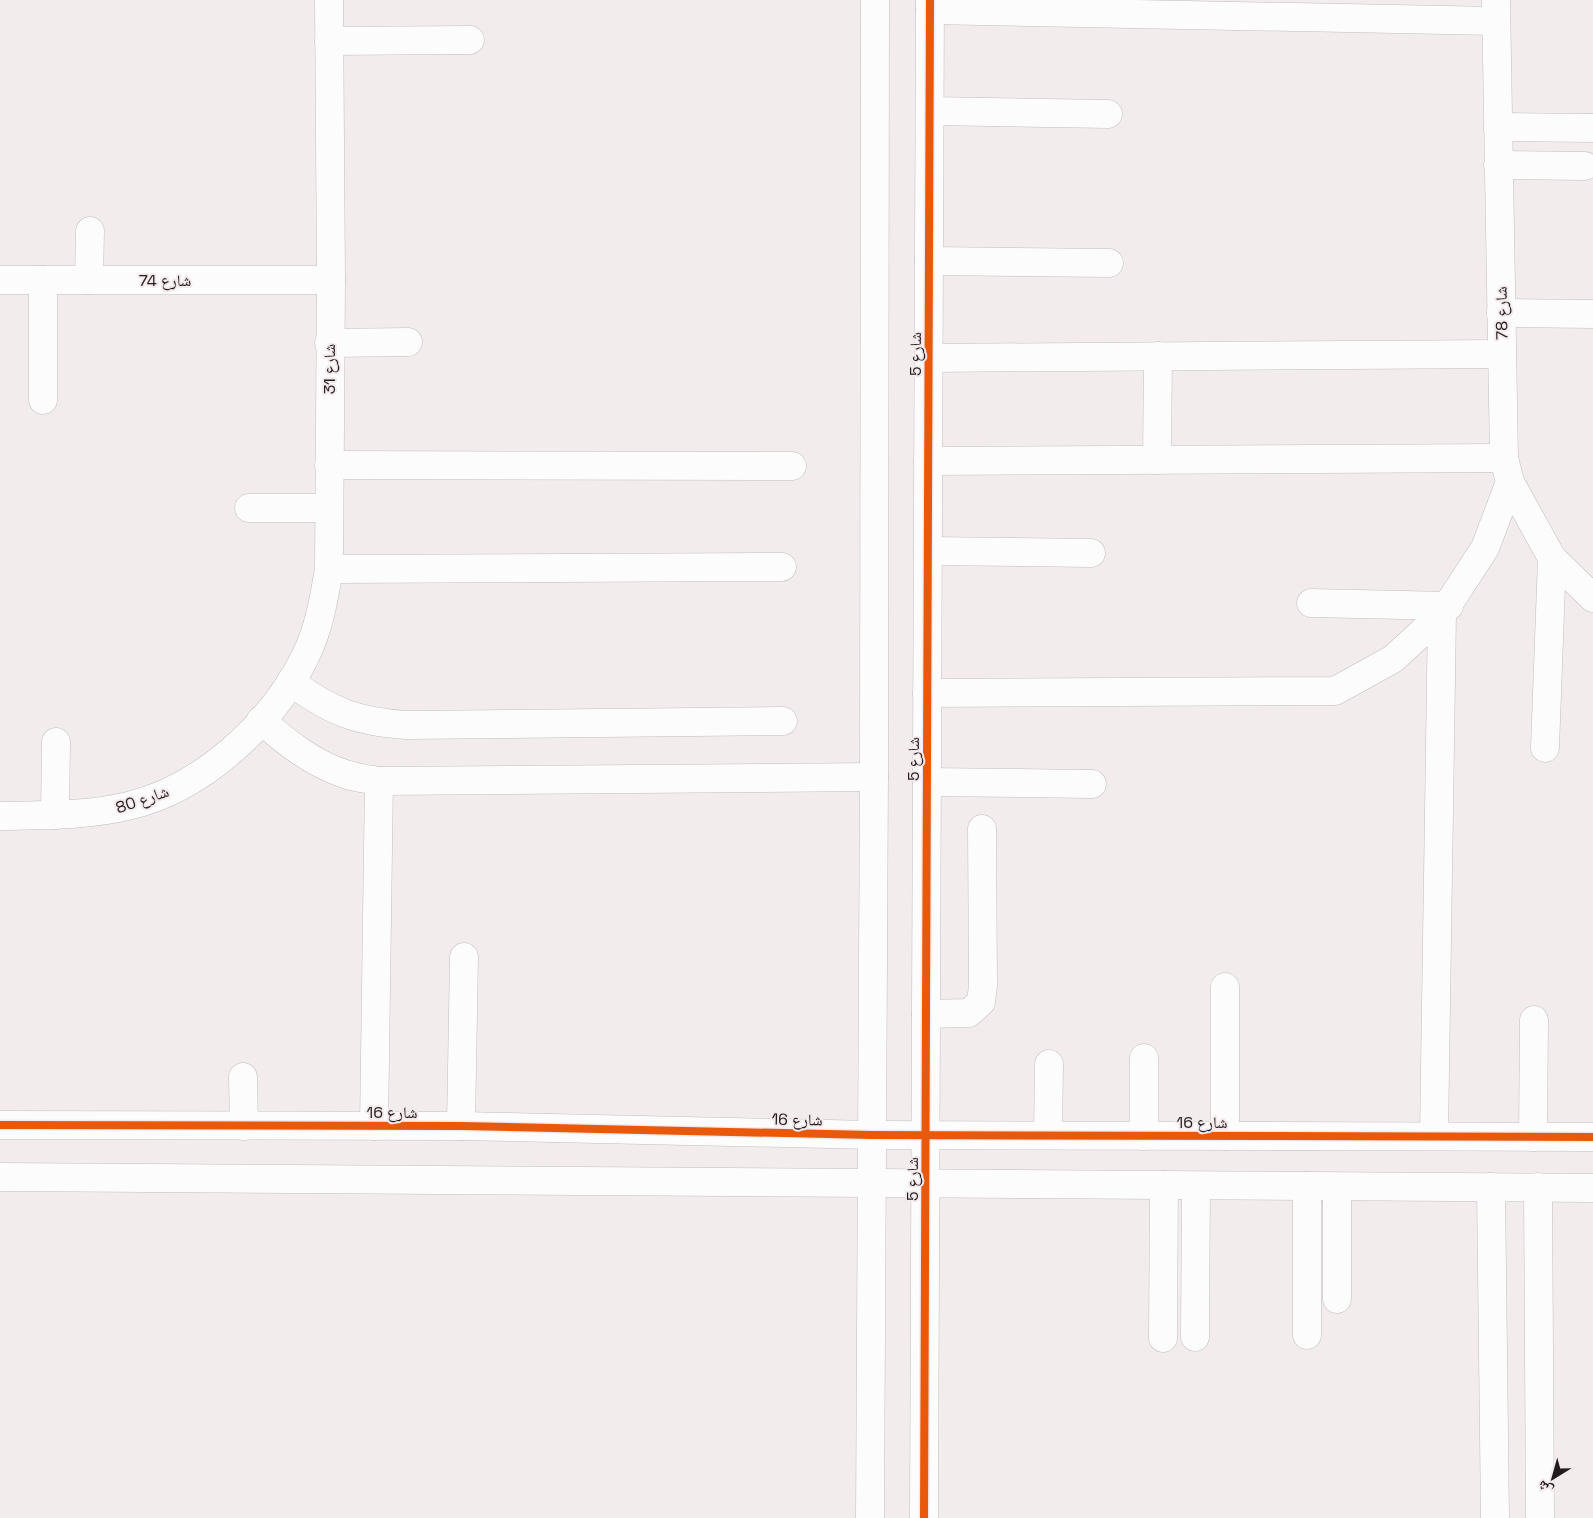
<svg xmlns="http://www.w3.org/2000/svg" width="1593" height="1518" font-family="'Space Grotesk','Noto Naskh Arabic',sans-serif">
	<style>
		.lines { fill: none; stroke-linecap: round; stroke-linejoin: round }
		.minor-casing { stroke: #c2bdbe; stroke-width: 29 }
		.minor { stroke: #fdfcfc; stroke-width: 28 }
		.cycleway-casing { stroke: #f4eaec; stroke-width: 11 }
		.cycleway { stroke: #e8590c; stroke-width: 8 }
		.labels { text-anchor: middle; stroke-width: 4; stroke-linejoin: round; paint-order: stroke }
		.street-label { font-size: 16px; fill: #201c1d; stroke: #f4eaec }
	</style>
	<rect width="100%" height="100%" fill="#f2eced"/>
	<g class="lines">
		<g class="minor-casing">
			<g id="minor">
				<polyline points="1496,0 1504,458 1510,482 1552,558 1593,598"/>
				<polyline points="930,10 1496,21"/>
				<polyline points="329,41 470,40"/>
				<polyline points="930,111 1108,114"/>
				<polyline points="1498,127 1593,128"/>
				<polyline points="1498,165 1585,166"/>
				<polyline points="929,261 1109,263"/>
				<polyline points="0,280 331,280"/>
				<polyline points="43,280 43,400"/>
				<polyline points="89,280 90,231"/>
				<polyline points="1501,313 1593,314"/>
				<polyline points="329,343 408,342"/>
				<polyline points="928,358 1502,354"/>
				<polyline points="1157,460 1158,356"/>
				<polyline points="928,461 1504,458"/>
				<polyline points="329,465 792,466"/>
				<polyline points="249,508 329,508"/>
				<polyline points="928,551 1091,553"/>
				<polyline points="329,569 782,567"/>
				<polyline points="1311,603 1449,606"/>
				<path d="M291 682C331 712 358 722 407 725L783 721"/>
				<polyline points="927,693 1335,691 1393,659 1442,614 1485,548 1510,482"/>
				<path d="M261 720C287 743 312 763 345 774 356 778 368 779 379 781L874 777"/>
				<polyline points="1545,748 1552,558"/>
				<polyline points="927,782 1092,784"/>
				<polyline points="55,815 56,742"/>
				<path d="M0 816C43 815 86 816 128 806 202 789 272 724 305 657 319 629 324 599 329 569L331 280 329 0"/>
				<polyline points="926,1014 969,1013 981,1002 983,986 982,829"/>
				<polyline points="243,1077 244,1126"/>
				<polyline points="0,1125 461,1126 872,1135 1593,1137"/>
				<polyline points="374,1126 379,781"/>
				<polyline points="461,1126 464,957"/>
				<polyline points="1048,1135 1049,1064"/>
				<polyline points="1144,1136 1144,1058"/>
				<polyline points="1225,1136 1225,987"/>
				<polyline points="1434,1136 1442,614"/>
				<polyline points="1533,1137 1534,1020"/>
				<polyline points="0,1177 1593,1188"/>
				<polyline points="1491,1187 1495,1518"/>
				<polyline points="1538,1187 1540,1518"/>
				<polyline points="1337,1299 1337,1187"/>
				<polyline points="1307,1335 1307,1186"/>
				<polyline points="1195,1337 1196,1186"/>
				<polyline points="1163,1338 1164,1185"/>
				<polyline points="870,1518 874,777 875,0"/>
				<polyline points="924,1518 930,0"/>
			</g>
		</g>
		<use href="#minor" class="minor"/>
		<g class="cycleway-casing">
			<g id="cycleway">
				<polyline points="0,1125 461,1126 872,1135 1593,1137"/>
				<polyline points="924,1518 930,0"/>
			</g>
		</g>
		<use href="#cycleway" class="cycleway"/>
	</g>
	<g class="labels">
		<g class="street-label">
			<text x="165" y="286">شارع 74</text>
			<text transform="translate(1501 313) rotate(-91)" y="6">شارع 78</text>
			<text transform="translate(915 354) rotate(-90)" y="6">شارع 5</text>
			<text transform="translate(329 369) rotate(-90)" y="6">شارع 31</text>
			<text transform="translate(913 759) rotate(-90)" y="6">شارع 5</text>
			<text transform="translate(142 799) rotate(-19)" y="6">شارع 80</text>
			<text x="392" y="1118">شارع 16</text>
			<text transform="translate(797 1119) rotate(1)" y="6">شارع 16</text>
			<text x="1202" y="1128">شارع 16</text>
			<text transform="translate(912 1179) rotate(-90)" y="6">شارع 5</text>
		</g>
	</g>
	<g transform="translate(1553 1478) rotate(217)" stroke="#f4eaec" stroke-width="4" paint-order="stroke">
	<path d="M0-4L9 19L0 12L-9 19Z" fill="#201c1d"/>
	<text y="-8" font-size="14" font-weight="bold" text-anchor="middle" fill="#201c1d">ش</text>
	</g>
</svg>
